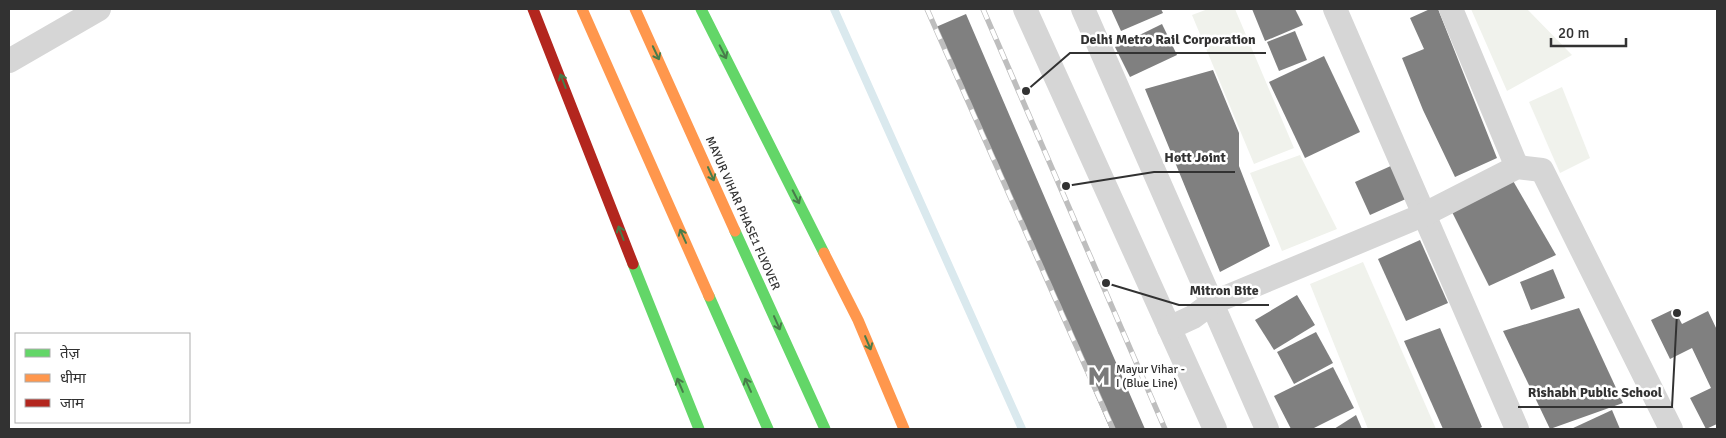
<svg xmlns="http://www.w3.org/2000/svg" width="1726" height="438" font-family="Signika,'Noto Sans Devanagari',sans-serif">
	<style>
		.green { fill: #f0f2ec }
		.lines { fill: none; stroke-linecap: round; stroke-linejoin: round }
		.stream { stroke: #dae9ee; stroke-width: 8 }
		.building { fill: #808080 }
		.street { stroke: #d6d6d6; stroke-width: 24 }
		.fast { stroke: #63d668; stroke-width: 11 }
		.slow { stroke: #ff974d; stroke-width: 11 }
		.jam { stroke: #b3261e; stroke-width: 11 }
		.rail-casing { stroke: #bebebe; stroke-width: 5.5 }
		.rail { stroke: #fff; stroke-width: 4; stroke-dasharray: 11; stroke-linecap: butt }
		.oneway { stroke: #487c4a }
		.labels { text-anchor: middle; stroke-width: 5; stroke-linejoin: round; paint-order: stroke }
		.street-label { font-size: 12px; fill: #323232; stroke: #fff }
		.poi-label { font-size: 12px; fill: #323232; stroke: #fff; text-anchor: start }
		.leader { fill: none; stroke: #323232; stroke-width: 2 }
		.callout-dot { fill: #323232; stroke: #fff; stroke-width: 2 }
		.callout-label { font-size: 14px; text-anchor: middle; font-weight: bold; fill: #323232; stroke: #fff; stroke-width: 5; stroke-linejoin: round; paint-order: stroke }
	</style>
	<rect width="100%" height="100%" fill="#fff"/>
	<g class="green">
		<polygon points="1208,9 1235,9 1294,148 1254,164 1192,15"/>
		<polygon points="1471,9 1527,9 1572,55 1507,91"/>
		<polygon points="1562,87 1590,158 1560,173 1529,102"/>
		<polygon points="1300,155 1337,229 1282,251 1250,173"/>
		<polygon points="1363,262 1436,429 1368,429 1310,284"/>
	</g>
	<g class="lines">
		<polyline class="stream" points="834,9 1022,429"/>
	</g>
	<g class="building">
		<polygon points="1111,9 1161,9 1163,13 1121,31"/>
		<polygon points="1252,9 1295,9 1303,25 1265,41"/>
		<polygon points="1430,9 1438,9 1497,158 1455,177 1423,110 1402,58 1424,49 1410,18"/>
		<polygon points="966,14 1087,296 1145,429 1110,429 936,27"/>
		<polygon points="1162,24 1177,55 1130,77 1115,47"/>
		<polygon points="1295,31 1307,60 1279,71 1267,42"/>
		<polygon points="1324,56 1360,132 1305,158 1269,82"/>
		<polygon points="1213,70 1239,133 1239,166 1270,246 1220,272 1145,89"/>
		<polygon points="1393,165 1408,198 1370,215 1355,182"/>
		<polygon points="1512,179 1556,255 1489,286 1449,206"/>
		<polygon points="1420,240 1448,303 1406,321 1378,259"/>
		<polygon points="1553,269 1565,298 1531,310 1520,282"/>
		<polygon points="1297,295 1315,325 1274,350 1255,320"/>
		<polygon points="1579,308 1623,403 1550,429 1503,331"/>
		<polygon points="1674,309 1682,324 1708,311 1717,330 1717,424 1706,429 1690,398 1711,388 1692,348 1670,359 1651,320"/>
		<polygon points="1440,328 1482,427 1478,429 1443,429 1404,341"/>
		<polygon points="1316,332 1333,363 1294,384 1277,352"/>
		<polygon points="1333,367 1354,408 1312,429 1291,429 1274,396"/>
		<polygon points="1612,410 1620,429 1571,429"/>
		<polygon points="1356,415 1362,429 1334,429"/>
	</g>
	<g class="lines">
		<g class="street">
			<polyline points="1025,9 1215,429"/>
			<polyline points="1083,9 1267,429"/>
			<polyline points="1335,9 1517,429"/>
			<polyline points="1451,9 1517,167"/>
			<polyline points="9,61 99,9"/>
			<polyline points="1169,328 1193,317 1212,303 1423,215 1517,167 1542,170 1671,429"/>
		</g>
		<g class="fast">
			<polyline points="701,9 824,253"/>
			<polyline points="735,231 825,429"/>
			<polyline points="633,264 699,429"/>
			<polyline points="709,296 768,429"/>
		</g>
		<g class="slow">
			<polyline points="582,9 709,296"/>
			<polyline points="635,9 735,231"/>
			<polyline points="824,253 858,320 904,429"/>
		</g>
		<polyline class="jam" points="533,9 633,264"/>
		<g class="rail-casing">
			<g id="rail">
				<polyline points="927,9 1113,429"/>
				<polyline points="983,9 1165,429"/>
			</g>
		</g>
		<use href="#rail" class="rail"/>
	</g>
	<defs><path id="oneway-shaft" d="M-6 0H5M1.5-3L5.5 0L1.5 3" fill="none" stroke-width="1.6" stroke-linecap="round" stroke-linejoin="round" transform="scale(1.25)"/></defs>
	<g class="oneway">
		<use href="#oneway-shaft" transform="translate(723 52) rotate(63)"/>
		<use href="#oneway-shaft" transform="translate(656 53) rotate(65)"/>
		<use href="#oneway-shaft" transform="translate(563 81) rotate(-111)"/>
		<use href="#oneway-shaft" transform="translate(711 174) rotate(66)"/>
		<use href="#oneway-shaft" transform="translate(796 197) rotate(63)"/>
		<use href="#oneway-shaft" transform="translate(621 233) rotate(-111)"/>
		<use href="#oneway-shaft" transform="translate(683 236) rotate(-114)"/>
		<use href="#oneway-shaft" transform="translate(777 323) rotate(66)"/>
		<use href="#oneway-shaft" transform="translate(868 343) rotate(67)"/>
		<use href="#oneway-shaft" transform="translate(680 385) rotate(-113)"/>
		<use href="#oneway-shaft" transform="translate(748 385) rotate(-114)"/>
	</g>
	<defs>
		<g id="metro-bare" transform="scale(1.725)"><path d="M-5.5 5V-5H-3L0 0L3-5H5.5V5H3V-.5L0 4L-3-.5V5Z" fill="#7a7a7a" stroke="#fff" stroke-width="2.5" paint-order="stroke"/></g>
	</defs>
	<g fill-rule="evenodd">
		<use href="#metro-bare" x="1099" y="376"/>
	</g>
	<g class="labels">
		<g class="street-label">
			<text transform="translate(743 213) rotate(66)" y="4">MAYUR VIHAR PHASE1 FLYOVER</text>
		</g>
		<g class="poi-label">
			<text x="1116" y="373">Mayur Vihar -<tspan x="1116" dy="14">I (Blue Line)</tspan></text>
		</g>
	</g>
	<path class="leader" d="M1026 91L1070 53H1266M1066 186L1154 172H1235M1106 283L1179 305H1269M1677 313L1672 407H1518"/>
	<g class="callout-dot">
		<circle cx="1026" cy="91" r="5"/>
		<circle cx="1066" cy="186" r="5"/>
		<circle cx="1106" cy="283" r="5"/>
		<circle cx="1677" cy="313" r="5"/>
	</g>
	<g class="callout-label">
		<text x="1168" y="44">Delhi Metro Rail Corporation</text>
		<text x="1195" y="162">Hott Joint</text>
		<text x="1224" y="295">Mitron Bite</text>
		<text x="1595" y="397">Rishabh Public School</text>
	</g>
	<rect width="1726" height="438" fill="none" stroke="#323232" stroke-width="20"/>
	<rect x="15" y="333" width="175" height="90" fill="#ffffff" stroke="#adadad"/>
	<rect x="25" y="349" width="25" height="8" fill="#63d668" stroke="#adadad"/>
	<text x="60" y="358" font-size="15" fill="#323232">तेज़</text>
	<rect x="25" y="374" width="25" height="8" fill="#ff974d" stroke="#adadad"/>
	<text x="60" y="383" font-size="15" fill="#323232">धीमा</text>
	<rect x="25" y="399" width="25" height="8" fill="#b3261e" stroke="#adadad"/>
	<text x="60" y="408" font-size="15" fill="#323232">जाम</text>
	<path d="M1551 38v8h75v-8" fill="none" stroke="#323232" stroke-width="2.5"/>
	<text x="1558" y="38" font-size="15" fill="#323232" stroke="#ffffff" stroke-width="4" paint-order="stroke">20 m</text>
</svg>
